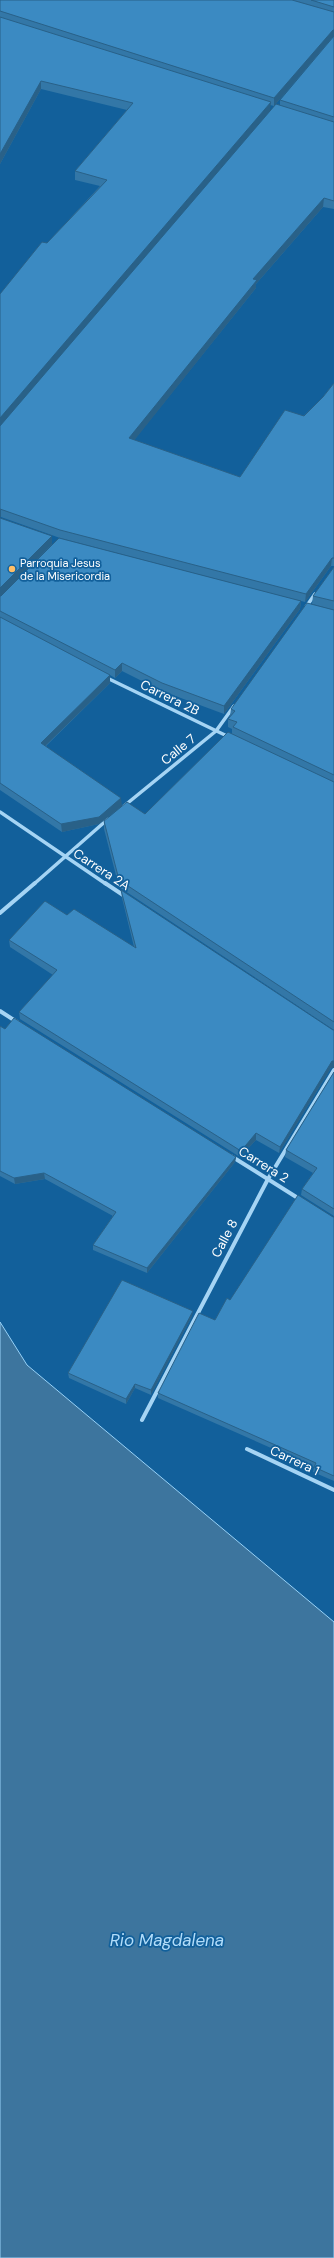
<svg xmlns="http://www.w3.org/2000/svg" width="334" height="2258" font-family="'DM Sans',sans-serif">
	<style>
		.water { fill: #3d759e; stroke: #97d1f7 }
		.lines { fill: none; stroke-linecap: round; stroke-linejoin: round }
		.minor-far1 { stroke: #a5d4f4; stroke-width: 3.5 }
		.minor { stroke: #a5d4f4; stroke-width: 4 }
		.wall { fill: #3377a7; fill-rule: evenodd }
		.shaded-wall { fill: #296188 }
		.building { fill: #3b8ac2; stroke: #296188 }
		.poi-dot { fill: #ffbf68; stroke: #12609b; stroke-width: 1.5 }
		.labels { text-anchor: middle; stroke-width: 3.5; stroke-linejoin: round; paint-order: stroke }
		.far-poi-label { font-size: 11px; fill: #fff; stroke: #12609b; text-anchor: start }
		.street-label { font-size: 13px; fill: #fff; stroke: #12609b }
		.near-water-label { font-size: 17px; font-style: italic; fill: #b2ddfa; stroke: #12609b }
	</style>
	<rect width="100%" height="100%" fill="#12609b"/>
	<polygon class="water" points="0,1322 27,1365 334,1622 334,2258 0,2258"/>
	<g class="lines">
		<g class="minor-far1">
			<polyline points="306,607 315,594"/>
			<polyline points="105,677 229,737"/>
			<polyline points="124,806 216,731 234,706"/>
			<polyline points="0,812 106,884"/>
			<polyline points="34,884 108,819"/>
		</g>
		<g class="minor">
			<polyline points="105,883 126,897"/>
			<polyline points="0,913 35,883"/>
			<polyline points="0,1011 17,1022"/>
			<polyline points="231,1156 301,1200"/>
			<polyline points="142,1420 268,1179 334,1070"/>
			<polyline points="247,1449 334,1490"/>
		</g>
	</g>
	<g class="wall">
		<path d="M0 0H334V209L323 207 256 284V288L134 440 240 477 323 397 334 383V566H331L305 602 60 538 1 517H0V294L100 186 75 180V171L127 110 41 89 0 164ZM332 38 280 100V105L185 210 270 111V105L274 106Z"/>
		<polygon points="0,518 52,544 1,596 301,601 300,609 224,714 162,691 122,671 115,678 110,675 110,683 46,746 122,806 99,824 62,832 0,790"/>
		<polygon points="334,567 334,610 312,604 313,596"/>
		<polygon points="334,610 334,1030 119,887 104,829 104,821 145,814 232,734 232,729 228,727 228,719 230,716 231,709"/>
		<polygon points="121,890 333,1030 334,1030 334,1068 331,1068 279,1153 256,1140 240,1157 20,1019 19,1012 53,975 10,947 9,940 67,915 134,947 122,898"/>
		<polygon points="0,1026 5,1029 236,1157 235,1162 147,1273 93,1250 93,1245 113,1216 45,1179 15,1184 0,1176"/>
		<polygon points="334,1072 334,1216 301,1195 302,1189 313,1173 285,1157 286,1150"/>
		<polygon points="333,1217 334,1217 334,1481 313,1472 314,1467 158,1398 158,1393 215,1320 230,1300"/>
		<polygon points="192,1316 151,1395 135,1388 126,1404 69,1378 68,1373"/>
	</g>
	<g class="shaded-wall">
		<polygon points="333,30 334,30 334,38 332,38 274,106 274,98"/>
		<polygon points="41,81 41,89 0,164 0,154"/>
		<polygon points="271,102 270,111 0,427 0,418"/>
		<polygon points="324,198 323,207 256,284 256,288 129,447 129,438 253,279"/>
		<rect x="0" y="509" width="1" height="8"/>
		<polygon points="52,536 52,544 0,597 0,588"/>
		<polygon points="332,558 331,566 305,602 306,594"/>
		<polygon points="301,601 300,609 224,714 224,706"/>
		<polygon points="122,663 122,671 115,678 115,670"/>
		<polygon points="110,675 110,683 41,750 41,743"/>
		<polygon points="121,798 122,806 99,824 62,832 61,824"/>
		<polygon points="332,1061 334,1061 334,1068 331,1068 279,1153 280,1147"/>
		<polygon points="256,1133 256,1140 240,1157 241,1151"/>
		<polygon points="236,1157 235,1162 147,1273 147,1268"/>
		<polygon points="44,1173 45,1179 15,1184 14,1178"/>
		<polygon points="193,1311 192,1316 151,1395 151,1390"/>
		<polygon points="135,1384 135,1388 126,1404 126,1399"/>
	</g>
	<g class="building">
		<polygon points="0,0 292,0 334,12 334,30 333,30 274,98 0,11"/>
		<polygon points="311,0 334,0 334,7"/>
		<polygon points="0,17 271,102 0,418 0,294 42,242 47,243 107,180 75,171 133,103 41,81 0,154"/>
		<polygon points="334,36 334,117 280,100"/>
		<polygon points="276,104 334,122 334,201 324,198 253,279 257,280 129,438 240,477 285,410 304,416 323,397 334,383 334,558 332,558 306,594 60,530 0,509 0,426"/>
		<polygon points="0,518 52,536 0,588"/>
		<polygon points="59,538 301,601 224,706 162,683 122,663 115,670 0,611 0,596 1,596"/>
		<polygon points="334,567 334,601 313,596"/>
		<polygon points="307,603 334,610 334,775 233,727 237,722 228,719 235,711 231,709"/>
		<polygon points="0,617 110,675 41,743 121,798 99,817 61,824 0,783"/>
		<polygon points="228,732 334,782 334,1022 119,880 104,821 127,802 145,814"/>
		<polygon points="121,890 333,1030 334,1030 334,1061 332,1061 280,1147 256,1133 241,1151 19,1012 57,970 9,940 45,901 67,915 74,909 136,948"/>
		<polygon points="14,1018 236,1157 147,1268 93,1245 116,1212 44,1173 14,1178 0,1171 0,1026 5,1029"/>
		<polygon points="334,1072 334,1209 302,1189 317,1168 286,1150"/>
		<polygon points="298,1195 333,1217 334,1217 334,1476 314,1467 316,1463 158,1393 199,1313 215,1320 227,1298 230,1300"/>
		<polygon points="122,1280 193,1311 151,1390 135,1384 126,1399 68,1373"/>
	</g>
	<circle class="poi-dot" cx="12" cy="569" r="4"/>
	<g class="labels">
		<g class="far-poi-label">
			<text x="20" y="567">Parroquia Jesus<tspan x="20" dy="13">de la Misericordia</tspan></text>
		</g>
		<g class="street-label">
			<text transform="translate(170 697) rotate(26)" y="5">Carrera 2B</text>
			<text transform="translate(178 749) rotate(-39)" y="5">Calle 7</text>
			<text transform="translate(102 869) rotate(33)" y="5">Carrera 2A</text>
			<text transform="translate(264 1164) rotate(32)" y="5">Carrera 2</text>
			<text transform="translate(224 1238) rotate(-62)" y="5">Calle 8</text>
			<text transform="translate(295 1460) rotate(25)" y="5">Carrera 1</text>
		</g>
		<g class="near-water-label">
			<text x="167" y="1946">Rio Magdalena</text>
		</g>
	</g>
</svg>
